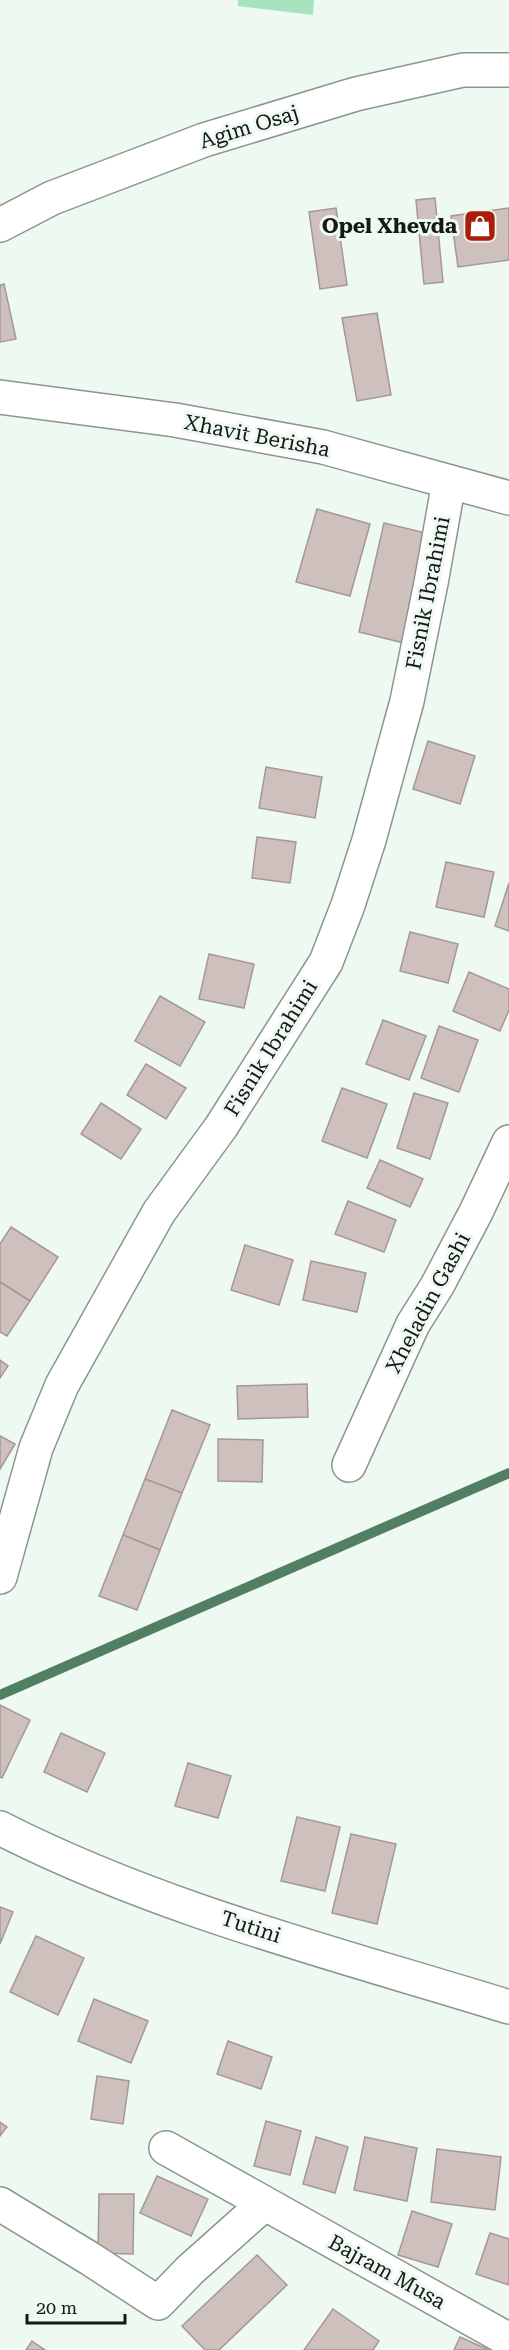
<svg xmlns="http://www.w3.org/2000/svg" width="509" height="2350" font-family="'Roboto Serif',serif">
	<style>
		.green { fill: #a6e3be }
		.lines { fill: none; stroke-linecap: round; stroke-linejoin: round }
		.stream { stroke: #527e64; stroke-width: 10 }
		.building { fill: #cec0bd; stroke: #a59896; stroke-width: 1.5 }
		.street-casing { stroke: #8b968f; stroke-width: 36 }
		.secondary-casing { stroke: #8b968f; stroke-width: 36 }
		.street { stroke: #fff; stroke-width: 33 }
		.secondary { stroke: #fff; stroke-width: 33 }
		.labels { text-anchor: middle; stroke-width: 6; stroke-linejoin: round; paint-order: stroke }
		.street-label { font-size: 21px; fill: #141816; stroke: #edf9f1 }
		.poi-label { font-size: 21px; font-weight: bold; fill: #141816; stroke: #edf9f1; text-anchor: end }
	</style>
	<rect width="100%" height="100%" fill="#edf9f1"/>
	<polygon class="green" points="238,0 314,0 313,15 238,6"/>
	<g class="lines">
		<polyline class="stream" points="0,1695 509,1473"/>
	</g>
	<g class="building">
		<polygon points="435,198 443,282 424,284 416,200"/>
		<polygon points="336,208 347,285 320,289 309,212"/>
		<polygon points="509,208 509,260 458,267 451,216"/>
		<polygon points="4,284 16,339 0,342 0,285"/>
		<polygon points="377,313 391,395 357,401 342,318"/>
		<polygon points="317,509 370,524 350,596 296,582"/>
		<polygon points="384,523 430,534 404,643 359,632"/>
		<polygon points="428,741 475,756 460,804 413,789"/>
		<polygon points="266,767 322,777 315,818 259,808"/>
		<polygon points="257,837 296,842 290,883 252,878"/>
		<polygon points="446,862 494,872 484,917 436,907"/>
		<polygon points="509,883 509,931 495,926"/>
		<polygon points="410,932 458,944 448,983 400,971"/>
		<polygon points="209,954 254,964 244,1008 199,999"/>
		<polygon points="469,972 509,989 509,1010 500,1031 453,1011"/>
		<polygon points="160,996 205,1022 180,1066 135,1041"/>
		<polygon points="383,1020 426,1036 409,1080 366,1064"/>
		<polygon points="439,1026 478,1040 459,1092 421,1078"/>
		<polygon points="146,1064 186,1088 166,1119 127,1095"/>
		<polygon points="342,1088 387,1104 367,1158 322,1141"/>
		<polygon points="414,1093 448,1103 430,1159 397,1148"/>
		<polygon points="101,1103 141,1129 121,1159 81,1134"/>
		<polygon points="380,1160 423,1179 410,1207 367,1188"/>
		<polygon points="348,1201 396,1220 384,1252 335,1234"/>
		<polygon points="11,1227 58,1257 30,1301 0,1282 0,1244"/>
		<polygon points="245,1245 293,1260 279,1305 231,1290"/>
		<polygon points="311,1261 366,1273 357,1312 303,1300"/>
		<polygon points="0,1282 30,1301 7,1336 0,1332"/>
		<polygon points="0,1360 8,1366 0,1378"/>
		<polygon points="307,1384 308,1417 238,1419 237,1386"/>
		<polygon points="172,1410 210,1425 182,1493 145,1479"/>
		<polygon points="0,1436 15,1444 0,1469"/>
		<polygon points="218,1439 263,1440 262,1482 218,1481"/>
		<polygon points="145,1479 182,1493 160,1550 123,1535"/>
		<polygon points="123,1535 160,1550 137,1610 99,1596"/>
		<polygon points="0,1705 30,1720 2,1778 0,1777"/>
		<polygon points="61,1733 105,1753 87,1792 44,1772"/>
		<polygon points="188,1763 231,1776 218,1818 175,1806"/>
		<polygon points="297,1817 340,1827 325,1891 281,1881"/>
		<polygon points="351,1834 396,1844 377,1924 332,1913"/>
		<polygon points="0,1907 13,1912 0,1944"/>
		<polygon points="36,1936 84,1958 58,2015 10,1992"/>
		<polygon points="94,1999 148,2021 131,2063 78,2041"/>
		<polygon points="228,2041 272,2057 261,2089 217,2074"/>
		<polygon points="97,2076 129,2081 123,2124 91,2119"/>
		<polygon points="266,2121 301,2131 290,2175 254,2166"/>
		<polygon points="0,2122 7,2127 0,2136"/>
		<polygon points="316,2137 348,2147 335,2193 303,2184"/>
		<polygon points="365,2137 417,2148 407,2201 354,2190"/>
		<polygon points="437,2149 501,2157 495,2210 431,2202"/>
		<polygon points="157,2176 208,2199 191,2236 140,2213"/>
		<polygon points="99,2194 134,2194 133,2254 98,2253"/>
		<polygon points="412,2211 452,2224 438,2267 398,2255"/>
		<polygon points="490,2233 509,2239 509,2285 476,2274"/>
		<polygon points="257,2255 287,2285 219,2350 205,2350 182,2326"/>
		<polygon points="333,2309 379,2341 373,2350 304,2350"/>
		<polygon points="460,2337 489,2350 454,2350"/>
		<polygon points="32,2341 45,2350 26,2350"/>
	</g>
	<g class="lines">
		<g class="street-casing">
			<g id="street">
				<polyline points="0,225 52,198 204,140 356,94 463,70 509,70"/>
				<polyline points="349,1465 413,1324 437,1286 476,1212 509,1142"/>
				<polyline points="0,1577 36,1448 62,1385 159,1212 221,1127 326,962 348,905 369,840 407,701 431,583 449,482"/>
				<path d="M0 1828C161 1910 338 1954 509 2007"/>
				<polyline points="166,2148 509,2340"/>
				<polyline points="0,2204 89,2258 158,2303 190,2270 264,2204"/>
			</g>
		</g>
		<g class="secondary-casing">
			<polyline id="secondary" points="0,397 175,420 323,447 509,498"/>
		</g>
		<use href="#street" class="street"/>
		<use href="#secondary" class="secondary"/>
	</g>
	<defs>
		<g id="shop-square" transform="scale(1.725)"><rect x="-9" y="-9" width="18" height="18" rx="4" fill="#ac1c0a" stroke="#edf9f1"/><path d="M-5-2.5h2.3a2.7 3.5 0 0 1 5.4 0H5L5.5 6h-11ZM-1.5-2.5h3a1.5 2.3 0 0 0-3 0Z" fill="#fff"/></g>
	</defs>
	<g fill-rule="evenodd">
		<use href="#shop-square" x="480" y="226"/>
	</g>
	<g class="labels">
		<g class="street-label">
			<text transform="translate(249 127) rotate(-17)" y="7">Agim Osaj</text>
			<text transform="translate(257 436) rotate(11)" y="7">Xhavit Berisha</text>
			<text transform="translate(428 593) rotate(-79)" y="7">Fisnik Ibrahimi</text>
			<text transform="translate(271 1048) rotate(-58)" y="7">Fisnik Ibrahimi</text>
			<text transform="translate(428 1303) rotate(-62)" y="7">Xheladin Gashi</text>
			<text transform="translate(251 1927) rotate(18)" y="7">Tutini</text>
			<text transform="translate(387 2272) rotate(29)" y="7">Bajram Musa</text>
		</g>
		<g class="poi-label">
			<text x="457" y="233">Opel Xhevda</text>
		</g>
	</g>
	<path d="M27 2314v9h98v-9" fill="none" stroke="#141816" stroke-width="3"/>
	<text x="36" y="2314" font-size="18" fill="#141816" stroke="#edf9f1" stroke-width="4.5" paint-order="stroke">20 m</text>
</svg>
